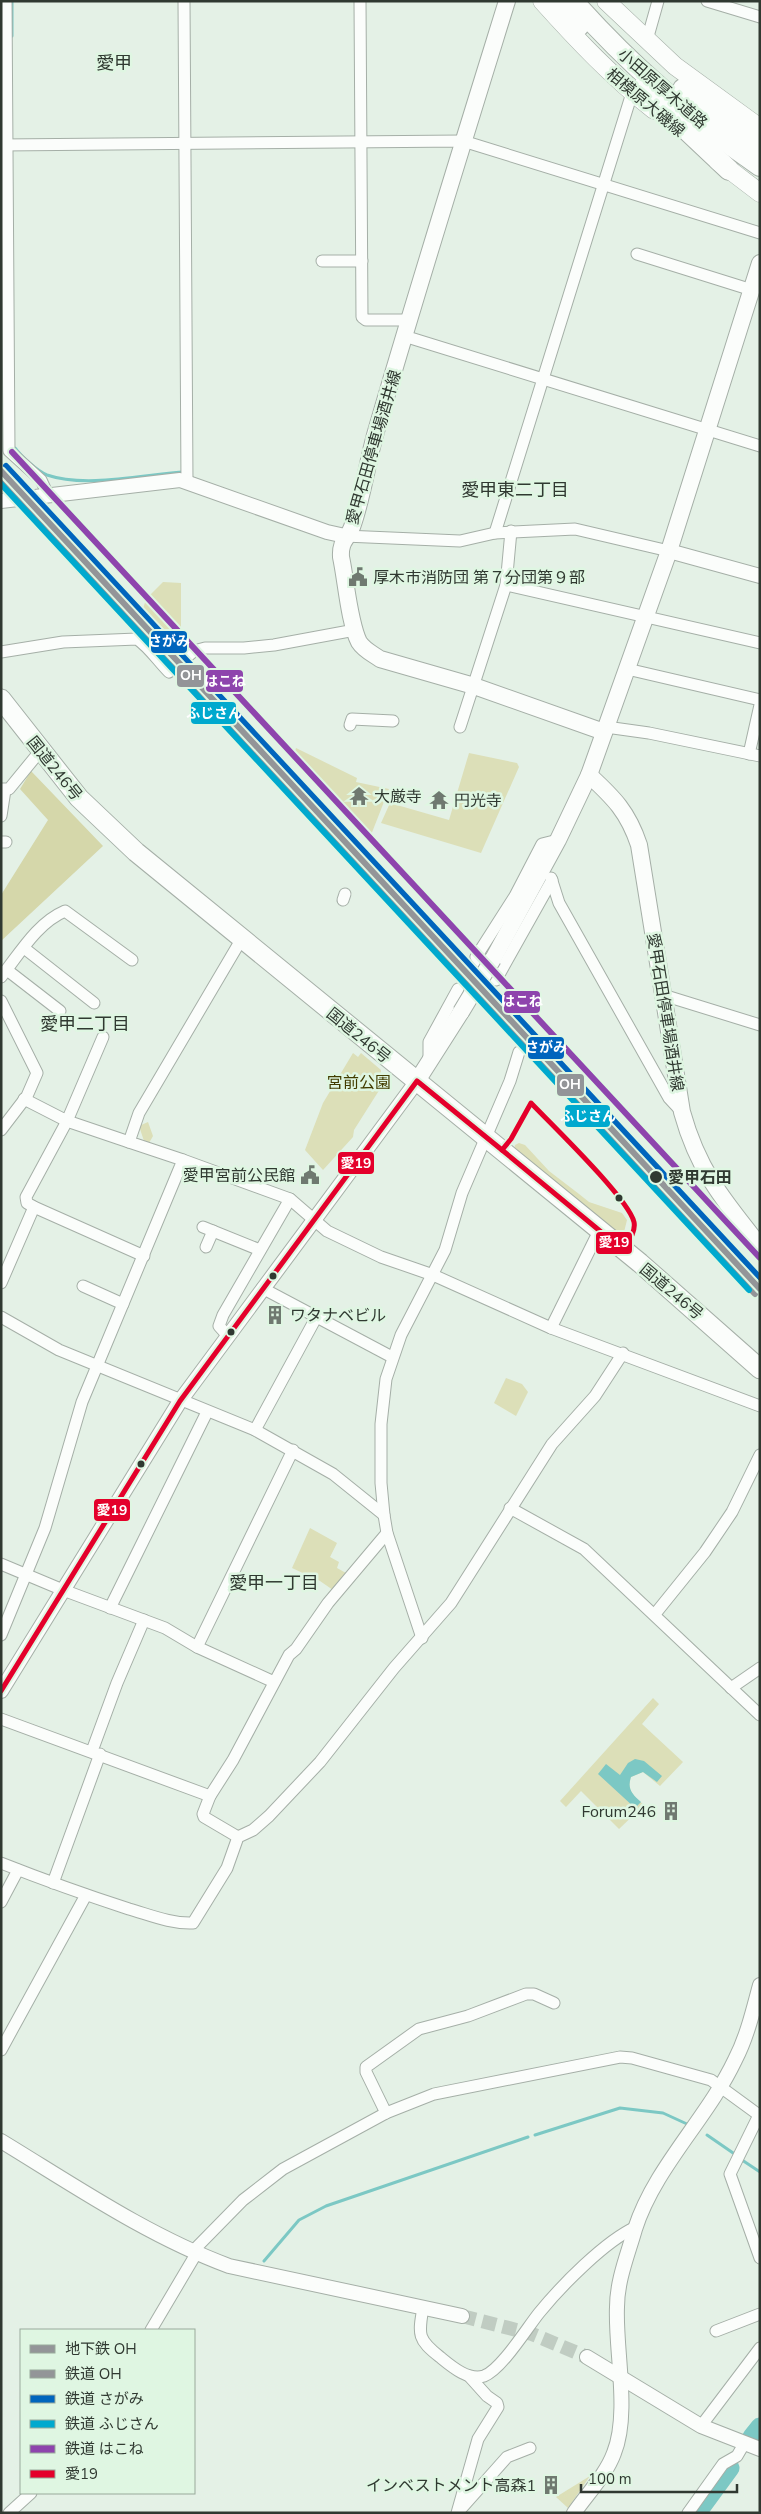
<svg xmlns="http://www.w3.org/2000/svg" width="761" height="2514" font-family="'Nunito Sans','Noto Sans JP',sans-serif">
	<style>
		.green { fill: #dcdfb8 }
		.forest { fill: #d5d7aa }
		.water { fill: #7cc8c4 }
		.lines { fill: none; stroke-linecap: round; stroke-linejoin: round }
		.stream { stroke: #7cc8c4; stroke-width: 3 }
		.river { stroke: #7cc8c4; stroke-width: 19 }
		.minor-tunnel { stroke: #c0ccc2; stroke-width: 11; stroke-dasharray: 11 5.5; stroke-linecap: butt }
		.tertiary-tunnel { stroke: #c0ccc2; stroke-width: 14; stroke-dasharray: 14 7; stroke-linecap: butt }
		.minor-casing { stroke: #a5afa7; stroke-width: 13 }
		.tertiary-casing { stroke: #a5afa7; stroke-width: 16 }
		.secondary-casing { stroke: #a5afa7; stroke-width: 18 }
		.primary-casing { stroke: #a5afa7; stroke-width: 19 }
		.trunk-casing { stroke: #a5afa7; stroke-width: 21 }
		.motorway-casing { stroke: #a5afa7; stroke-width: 22 }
		.minor { stroke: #fbfdfb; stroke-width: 11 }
		.tertiary { stroke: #fbfdfb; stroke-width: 14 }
		.secondary { stroke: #fbfdfb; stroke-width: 16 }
		.primary { stroke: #fbfdfb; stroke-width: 18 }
		.trunk { stroke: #fbfdfb; stroke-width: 19 }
		.motorway { stroke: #fbfdfb; stroke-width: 20 }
		.secondary-bridge-casing { stroke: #a5afa7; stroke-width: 18; stroke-linecap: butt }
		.secondary-bridge { stroke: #fbfdfb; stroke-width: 16 }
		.bus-1-casing { stroke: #dff6e2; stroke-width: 9 }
		.bus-1 { stroke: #e4002b; stroke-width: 5 }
		.rail-1-casing { stroke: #dff6e2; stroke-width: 10 }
		.rail-2-casing { stroke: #dff6e2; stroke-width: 10 }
		.rail-3-casing { stroke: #dff6e2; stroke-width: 10 }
		.rail-4-casing { stroke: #dff6e2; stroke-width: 10 }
		.rail-1 { stroke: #939598; stroke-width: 6 }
		.rail-2 { stroke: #0065bd; stroke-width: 6 }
		.rail-3 { stroke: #00a9ce; stroke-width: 6 }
		.rail-4 { stroke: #8e44ad; stroke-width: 6 }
		.metro-1-casing { stroke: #dff6e2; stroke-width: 10 }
		.metro-1 { stroke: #939598; stroke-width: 6 }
		.stop-dot { fill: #303931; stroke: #dff6e2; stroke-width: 2 }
		.labels { text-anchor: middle; stroke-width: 5; stroke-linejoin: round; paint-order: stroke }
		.street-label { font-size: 16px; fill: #303931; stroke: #dff6e2 }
		.poi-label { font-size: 16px; fill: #303931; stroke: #dff6e2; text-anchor: start }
		.park-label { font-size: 16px; fill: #423c00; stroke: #dff6e2 }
		.stop-label { font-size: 16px; font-weight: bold; fill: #303931; stroke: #dff6e2; text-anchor: start }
		.neighbourhood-label { font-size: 18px; fill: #303931; stroke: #dff6e2 }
		.line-badge { stroke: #dff6e2; stroke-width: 2 }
		.badge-label { font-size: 14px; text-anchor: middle; font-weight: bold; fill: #fff }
	</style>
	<rect width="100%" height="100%" fill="#e4f1e6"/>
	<g class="green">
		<polygon points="163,582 181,583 181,641 173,641 143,609 146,599"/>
		<polygon points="296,748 357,778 356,782 389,789 371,835 293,758"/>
		<polygon points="469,753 517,763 519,767 481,853 381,823 390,803 449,820"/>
		<polygon points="353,1053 358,1057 361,1053 381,1070 381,1076 385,1081 354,1130 353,1137 323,1170 305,1150 323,1103"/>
		<polygon points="148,1122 153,1136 149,1143 144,1141 139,1126"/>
		<polygon points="519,1143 525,1145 549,1171 579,1194 589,1202 622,1213 627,1220 624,1232 618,1235 514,1150 515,1145"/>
		<polygon points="506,1378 522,1384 528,1392 516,1416 494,1403"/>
		<polygon points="310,1528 337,1543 330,1557 339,1562 337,1568 346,1573 333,1590 320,1581 292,1568"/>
		<path d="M653 1698 659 1704 642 1724 683 1762 660 1786 643 1772 631 1777C626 1790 634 1796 644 1805L619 1829 581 1791 566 1807 560 1801Z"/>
		<polygon points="590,2476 568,2508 556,2497"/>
	</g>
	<polygon class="forest" points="31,771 103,846 1,941 1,895 48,820 20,789"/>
	<path class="water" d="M635 1759 644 1761 662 1776 657 1782 643 1772 631 1777C627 1789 632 1794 641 1802L635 1808 598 1774 606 1764 620 1775 628 1763Z"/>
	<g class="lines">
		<g class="stream">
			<polyline points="12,36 12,1"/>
			<path d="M15 448C21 456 37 471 47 475 85 488 142 475 182 472"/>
			<polyline points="1,480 3,479"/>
			<polyline points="535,2135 620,2108 663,2113 687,2124"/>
			<polyline points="707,2135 736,2155"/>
			<polyline points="742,2160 760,2172"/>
			<polyline points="264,2261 299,2220 326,2206 528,2137"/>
		</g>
		<g class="river">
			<polyline points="752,2437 760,2427"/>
			<polyline points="697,2513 730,2468"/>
		</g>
		<polyline class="minor-tunnel" points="172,670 188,656"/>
		<polyline class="tertiary-tunnel" points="462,2316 532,2334 587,2357"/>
		<g class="minor-casing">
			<g id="minor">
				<polyline points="6,1 9,451 41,480 48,495"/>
				<polyline points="184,1 187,482"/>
				<polyline points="360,1 362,317 366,320 409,320"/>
				<polyline points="707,1 760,17"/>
				<polyline points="647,40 658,1"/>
				<polyline points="1,145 463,141 760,233"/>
				<polyline points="637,254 752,290"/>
				<polyline points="322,261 362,261"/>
				<polyline points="404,336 760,446"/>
				<polyline points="495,533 632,93"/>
				<polyline points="345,536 460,541 495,533 575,529 669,551"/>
				<polyline points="506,585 760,643"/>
				<path d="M1 652 63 642 137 639C149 647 158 661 169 672L172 670"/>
				<polyline points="188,656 194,651 205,648 244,648 274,645 355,630"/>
				<polyline points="627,669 760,700"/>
				<polyline points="350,725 352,719 393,721"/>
				<polyline points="460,727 506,585 511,531"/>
				<polyline points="606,727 649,733 760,756"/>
				<polyline points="749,754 760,705"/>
				<polyline points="1,789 9,789 41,750"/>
				<polyline points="1,816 5,790"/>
				<polyline points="1,842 6,842"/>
				<polyline points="551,878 559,903 669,1098 682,1112"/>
				<polyline points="552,880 496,980 476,957 515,896 542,844 558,840"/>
				<polyline points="343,900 345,894"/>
				<polyline points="24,948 94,1003"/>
				<polyline points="7,970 60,1011"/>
				<path d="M1 977C20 953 37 923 65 911L132 960"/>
				<polyline points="663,995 760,1025"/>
				<polyline points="1,1001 37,1073 27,1096 1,1130"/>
				<polyline points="429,1060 429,1042 458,989"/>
				<polyline points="24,1099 67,1121 103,1037"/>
				<polyline points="129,1142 67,1121 26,1197 27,1203 34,1207 144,1256"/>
				<polyline points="183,1160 290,1199 327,1231 381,1257 433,1275 551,1328 760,1406"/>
				<polyline points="203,1227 260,1250"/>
				<polyline points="206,1247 213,1231"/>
				<polyline points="1,1283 34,1207"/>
				<polyline points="83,1286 123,1304"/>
				<polyline points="262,1288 392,1357"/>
				<polyline points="1,1317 59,1350 255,1430 333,1474 384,1515"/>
				<polyline points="551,1328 599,1231"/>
				<polyline points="227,1335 219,1326 223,1315 290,1199"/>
				<polyline points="255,1430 317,1316"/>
				<polyline points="510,1508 584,1549 760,1715"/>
				<polyline points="1,1564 63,1590 165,1628 197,1647 274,1682"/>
				<polyline points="110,1608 207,1412"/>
				<polyline points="655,1614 705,1552 732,1512 760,1455"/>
				<polyline points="1,1635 45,1528 82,1402 183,1160 129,1142 139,1113 241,940"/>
				<polyline points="422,1638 387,1533 384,1515 381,1483 381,1424 386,1379 401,1335 445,1250 462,1193 510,1081 519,1052"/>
				<polyline points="197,1647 293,1450"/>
				<polyline points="731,1688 760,1668"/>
				<polyline points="1,1719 210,1796"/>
				<polyline points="92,1751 117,1683 144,1620"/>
				<polyline points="238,1837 204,1817 203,1814 210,1796 233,1760 289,1655 296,1649 328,1603 387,1533"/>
				<path d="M1 1863C44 1880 86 1895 129 1909 150 1915 171 1924 193 1923L227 1868 238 1837 253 1830 269 1816 320 1762 394 1668 451 1603 552 1444 595 1396 623 1353"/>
				<polyline points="53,1883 100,1754"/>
				<polyline points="1,1902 18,1870"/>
				<polyline points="1,2050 86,1895"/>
				<polyline points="386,2113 366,2072 366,2067 419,2029 468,2016 526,1994 534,1994 554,2003"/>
				<polyline points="192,2252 243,2200 283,2169 386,2113 434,2094 620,2057 632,2058 711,2080 759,2115 730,2174 760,2258"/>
				<path d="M423 2308C418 2335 418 2340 440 2357 451 2366 468 2381 484 2376 501 2370 527 2328 539 2313 561 2286 605 2241 636 2227"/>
				<polyline points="151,2330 196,2254"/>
				<polyline points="716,2331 760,2314"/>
				<polyline points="701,2426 760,2348"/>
				<polyline points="459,2511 507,2457 530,2448"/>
				<polyline points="9,2513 31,2493"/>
				<polyline points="457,2513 478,2439 498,2407 497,2403 487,2396 469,2376"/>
				<polyline points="688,2513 723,2464 737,2456 744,2444"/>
			</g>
		</g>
		<g class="tertiary-casing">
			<g id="tertiary">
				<polyline points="1,501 180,480 327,532 345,536"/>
				<polyline points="669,551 760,576"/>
				<polyline points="1,1691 180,1401 417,1081"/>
				<path d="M1 2141C75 2186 148 2236 229 2266L462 2316"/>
				<polyline points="587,2357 701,2426 760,2449"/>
				<path d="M574 2513C587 2494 606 2475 614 2453 630 2413 615 2349 617 2307 617 2280 628 2254 635 2229 655 2167 707 2119 735 2060 747 2037 753 2011 760 1985"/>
			</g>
		</g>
		<g class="secondary-casing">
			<g id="secondary">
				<path d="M507 1C462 146 417 290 375 435 367 464 362 500 352 527 348 539 340 540 341 557 346 580 349 622 359 642 364 650 373 654 380 659L474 686 604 732"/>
				<path d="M589 775C614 798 628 812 639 845L682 1112C698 1170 723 1200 760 1246"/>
				<polyline points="493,959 558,840 589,775 669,551 760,263"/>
				<polyline points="417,1081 461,1012"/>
			</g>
		</g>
		<g class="primary-casing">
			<g id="primary">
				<path d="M542 1C577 40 613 78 654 110"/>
				<polyline points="606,1 675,66 760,128"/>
				<polyline points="718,161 760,193"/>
			</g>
		</g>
		<g class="trunk-casing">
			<polyline id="trunk" points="1,699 79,798 136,852 640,1263 760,1369"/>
		</g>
		<g class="motorway-casing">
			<g id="motorway">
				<polyline points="556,1 579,26"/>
				<path d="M573 1C628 63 692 119 760 166"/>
				<polyline points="642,88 729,170"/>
				<polyline points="683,89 760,149"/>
			</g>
		</g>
		<use href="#minor" class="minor"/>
		<use href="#tertiary" class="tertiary"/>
		<use href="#secondary" class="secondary"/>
		<use href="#primary" class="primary"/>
		<use href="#trunk" class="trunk"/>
		<use href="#motorway" class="motorway"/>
		<g class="secondary-bridge-casing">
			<polyline id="secondary-bridge" points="461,1012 493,959"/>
		</g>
		<use href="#secondary-bridge" class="secondary-bridge"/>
		<g class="bus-1-casing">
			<g id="bus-1">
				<path d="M531 1103C551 1124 628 1198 634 1222 636 1232 628 1242 623 1250L502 1150 511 1139Z"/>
				<polyline points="1,1691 180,1401 417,1081 502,1150"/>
			</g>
		</g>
		<use href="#bus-1" class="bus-1"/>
		<g class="rail-1-casing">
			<polyline id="rail-1" points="1,482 755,1294"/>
		</g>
		<g class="rail-2-casing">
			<polyline id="rail-2" points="6,466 760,1278"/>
		</g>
		<g class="rail-3-casing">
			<polyline id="rail-3" points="1,484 749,1290"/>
		</g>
		<g class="rail-4-casing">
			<polyline id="rail-4" points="12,452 760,1258"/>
		</g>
		<use href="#rail-1" class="rail-1"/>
		<use href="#rail-2" class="rail-2"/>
		<use href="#rail-3" class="rail-3"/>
		<use href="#rail-4" class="rail-4"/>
		<g class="metro-1-casing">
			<polyline id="metro-1" points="1,471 760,1289"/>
		</g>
		<use href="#metro-1" class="metro-1"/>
	</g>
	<defs>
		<g id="civic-bare" transform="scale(1.5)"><path d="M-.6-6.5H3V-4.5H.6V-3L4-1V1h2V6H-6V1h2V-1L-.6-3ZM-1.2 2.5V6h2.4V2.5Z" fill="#6f7970" stroke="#dff6e2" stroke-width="2.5" paint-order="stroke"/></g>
		<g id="temple-bare" transform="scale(1.5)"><path d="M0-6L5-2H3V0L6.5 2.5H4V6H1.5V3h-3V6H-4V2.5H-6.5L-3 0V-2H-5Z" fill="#6f7970" stroke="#dff6e2" stroke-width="2.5" paint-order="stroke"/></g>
		<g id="building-bare" transform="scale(1.5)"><path d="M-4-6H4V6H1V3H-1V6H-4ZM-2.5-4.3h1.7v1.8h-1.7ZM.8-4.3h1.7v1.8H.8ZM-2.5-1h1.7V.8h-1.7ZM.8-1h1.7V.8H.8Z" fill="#6f7970" stroke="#dff6e2" stroke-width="2.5" paint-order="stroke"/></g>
	</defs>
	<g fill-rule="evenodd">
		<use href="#civic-bare" x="358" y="577"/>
		<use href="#temple-bare" x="359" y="796"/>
		<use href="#temple-bare" x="439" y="800"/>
		<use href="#civic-bare" x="310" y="1175"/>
		<use href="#building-bare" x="275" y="1315"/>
		<use href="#building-bare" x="671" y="1811"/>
		<use href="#building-bare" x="551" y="2485"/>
	</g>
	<g class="stop-dot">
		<circle cx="656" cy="1177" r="7"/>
		<circle cx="619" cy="1198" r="4.5"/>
		<circle cx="273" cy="1276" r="4.5"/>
		<circle cx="231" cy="1332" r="4.5"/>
		<circle cx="141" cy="1464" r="4.5"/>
	</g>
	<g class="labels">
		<g class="street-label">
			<text transform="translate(663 88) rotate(41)" y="6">小田原厚木道路</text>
			<text transform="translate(646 102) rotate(40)" y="6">相模原大磯線</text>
			<text transform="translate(373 447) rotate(-74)" y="6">愛甲石田停車場酒井線</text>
			<text transform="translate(55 768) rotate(51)" y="6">国道246号</text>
			<text transform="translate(666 1012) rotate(81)" y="6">愛甲石田停車場酒井線</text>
			<text transform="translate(359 1035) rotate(39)" y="6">国道246号</text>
			<text transform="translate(672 1291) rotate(40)" y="6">国道246号</text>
		</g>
		<g class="poi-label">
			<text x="373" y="583">厚木市消防団 第７分団第９部</text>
			<text x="374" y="802">大厳寺</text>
			<text x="454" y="806">円光寺</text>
			<text x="295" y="1181" text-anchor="end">愛甲宮前公民館</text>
			<text x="290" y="1321">ワタナベビル</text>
			<text x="656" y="1817" text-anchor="end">Forum246</text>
			<text x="536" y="2491" text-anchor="end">インベストメント高森1</text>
		</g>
		<g class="park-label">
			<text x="359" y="1088">宮前公園</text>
		</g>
		<g class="stop-label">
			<text x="668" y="1183">愛甲石田</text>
		</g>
		<g class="neighbourhood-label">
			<text x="114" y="69">愛甲</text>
			<text x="515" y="496">愛甲東二丁目</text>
			<text x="85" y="1030">愛甲二丁目</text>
			<text x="274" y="1589">愛甲一丁目</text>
		</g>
	</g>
	<g class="line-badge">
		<rect x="150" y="630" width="38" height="24" rx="5" fill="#0065bd"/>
		<rect x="176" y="664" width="29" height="24" rx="5" fill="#939598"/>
		<rect x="205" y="669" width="39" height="24" rx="5" fill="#8e44ad"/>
		<rect x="190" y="701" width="47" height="24" rx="5" fill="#00a9ce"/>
		<rect x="503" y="990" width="38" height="24" rx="5" fill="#8e44ad"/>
		<rect x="527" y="1036" width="38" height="24" rx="5" fill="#0065bd"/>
		<rect x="556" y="1073" width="29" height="24" rx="5" fill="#939598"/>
		<rect x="564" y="1104" width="47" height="24" rx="5" fill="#00a9ce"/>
		<rect x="337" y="1151" width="38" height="24" rx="5" fill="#e4002b"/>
		<rect x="595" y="1231" width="38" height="24" rx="5" fill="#e4002b"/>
		<rect x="93" y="1498" width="38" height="24" rx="5" fill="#e4002b"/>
	</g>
	<g class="badge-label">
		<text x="169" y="646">さがみ</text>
		<text x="191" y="680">OH</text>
		<text x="225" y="686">はこね</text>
		<text x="214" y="718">ふじさん</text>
		<text x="522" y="1006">はこね</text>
		<text x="546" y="1052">さがみ</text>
		<text x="570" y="1089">OH</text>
		<text x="588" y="1121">ふじさん</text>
		<text x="356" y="1168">愛19</text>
		<text x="614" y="1247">愛19</text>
		<text x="112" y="1515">愛19</text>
	</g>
	<rect width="761" height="2514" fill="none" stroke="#303931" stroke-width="5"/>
	<rect x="20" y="2329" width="175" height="165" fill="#dff6e2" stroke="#99aa9b"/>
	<rect x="30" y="2345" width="25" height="8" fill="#939598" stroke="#99aa9b"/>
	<text x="65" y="2354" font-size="15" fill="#303931">地下鉄 OH</text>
	<rect x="30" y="2370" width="25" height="8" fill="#939598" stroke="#99aa9b"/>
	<text x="65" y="2379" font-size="15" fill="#303931">鉄道 OH</text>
	<rect x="30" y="2395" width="25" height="8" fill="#0065bd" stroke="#99aa9b"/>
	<text x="65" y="2404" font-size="15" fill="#303931">鉄道 さがみ</text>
	<rect x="30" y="2420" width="25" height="8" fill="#00a9ce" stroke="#99aa9b"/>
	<text x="65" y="2429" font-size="15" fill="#303931">鉄道 ふじさん</text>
	<rect x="30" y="2445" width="25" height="8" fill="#8e44ad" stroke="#99aa9b"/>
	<text x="65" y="2454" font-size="15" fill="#303931">鉄道 はこね</text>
	<rect x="30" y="2470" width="25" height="8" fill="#e4002b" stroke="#99aa9b"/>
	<text x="65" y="2479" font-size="15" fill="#303931">愛19</text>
	<path d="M581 2484v8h156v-8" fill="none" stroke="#303931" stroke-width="2.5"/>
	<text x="588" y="2484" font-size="15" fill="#303931" stroke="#dff6e2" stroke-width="4" paint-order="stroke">100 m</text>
</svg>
